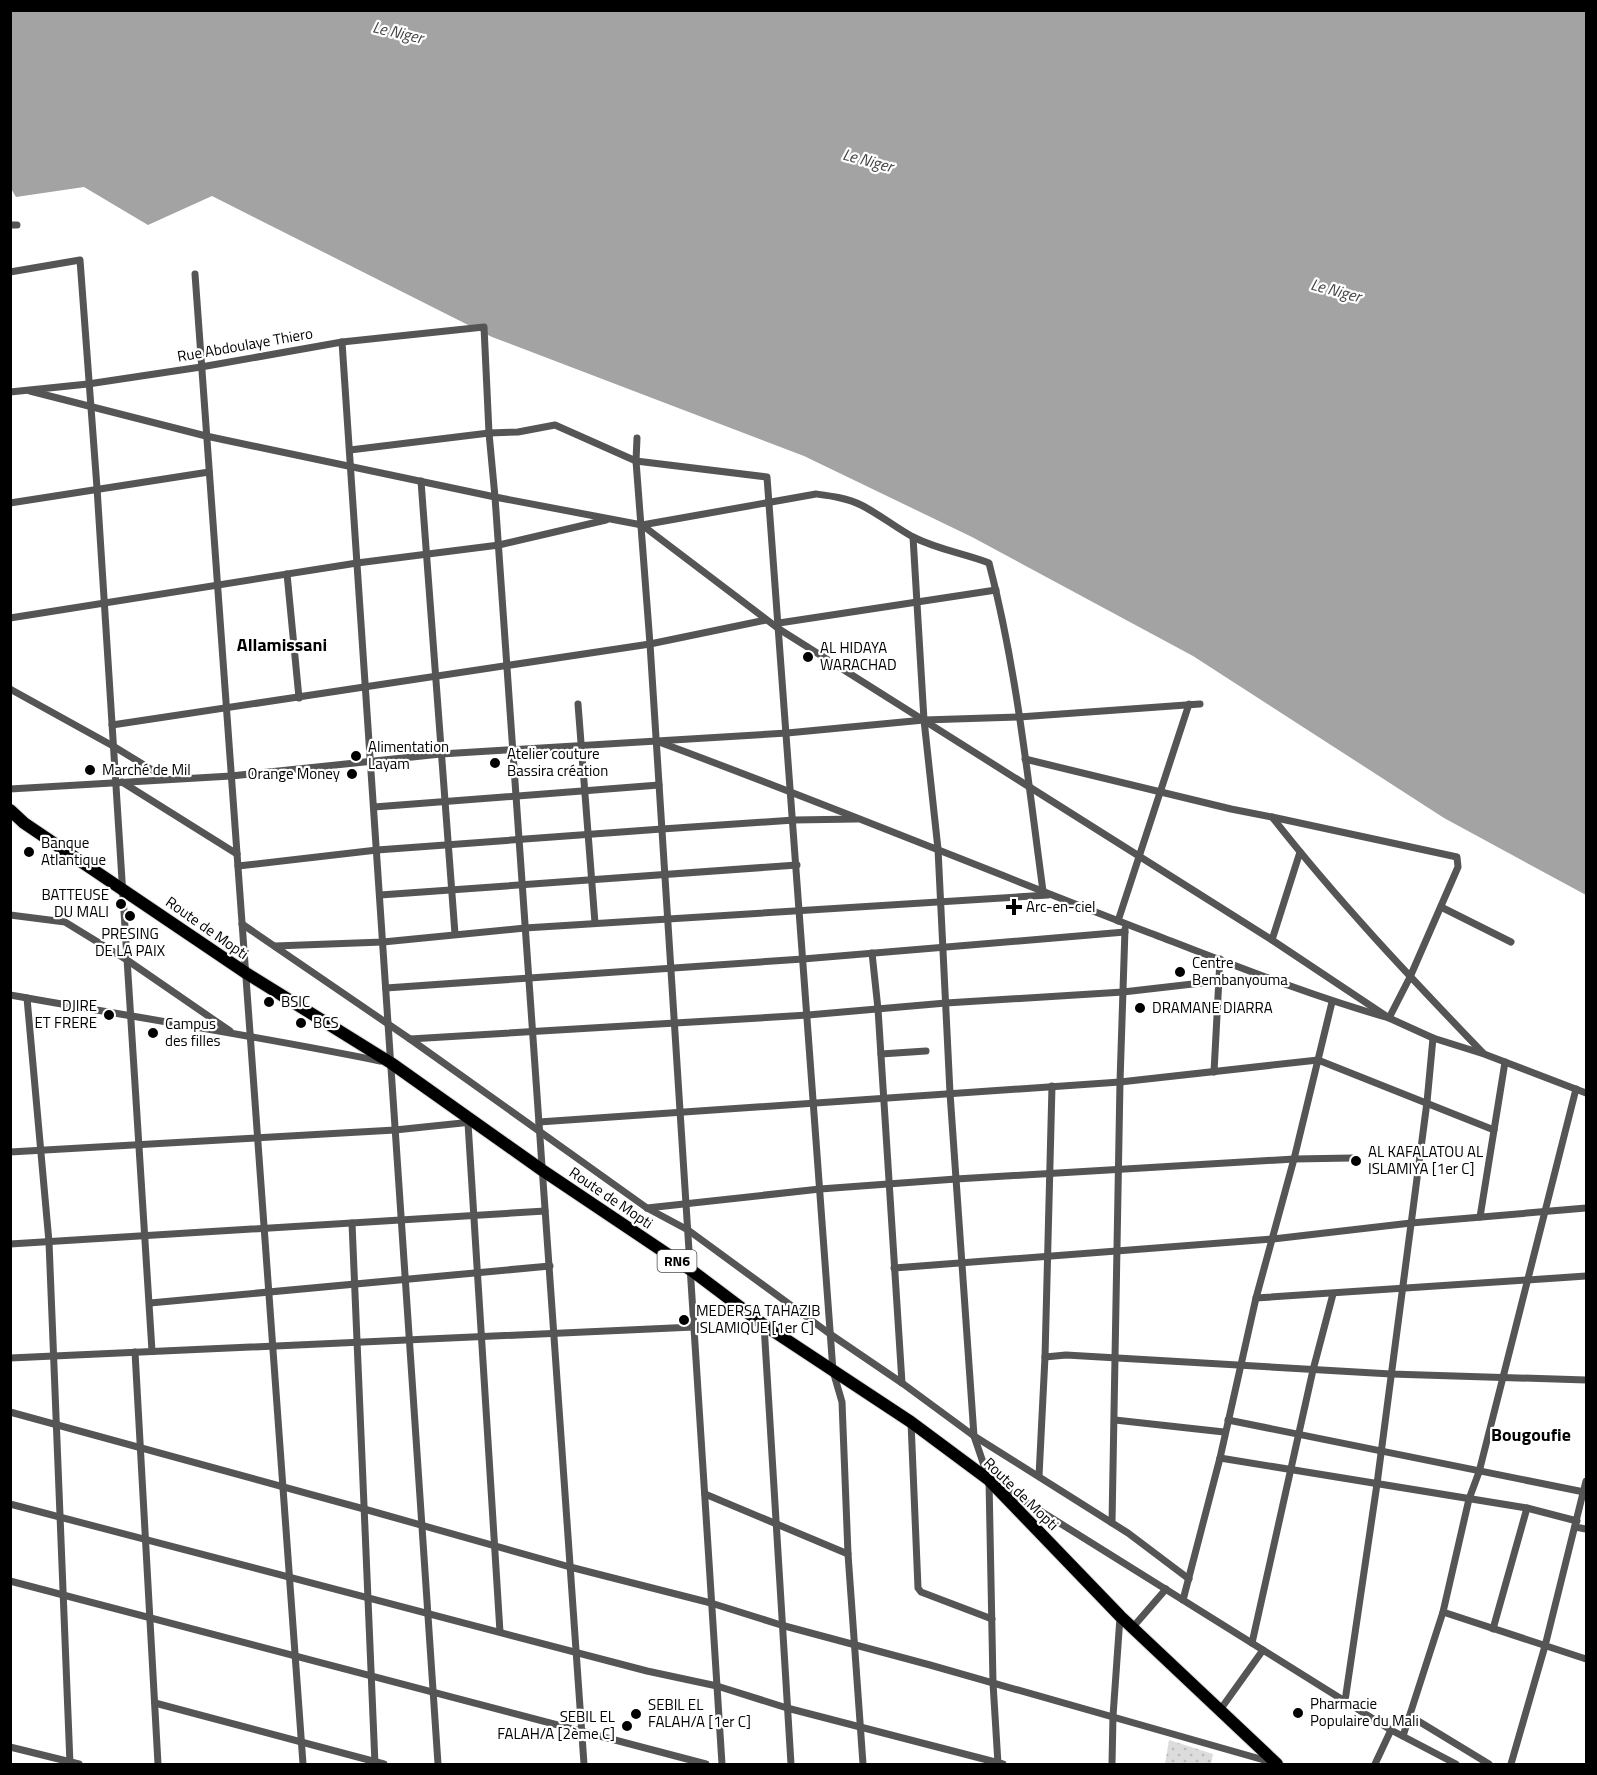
<svg xmlns="http://www.w3.org/2000/svg" width="1597" height="1775" font-family="'Titillium Web',sans-serif">
	<style>
		.grass { fill: url(#grass-dots) }
		.water { fill: #a3a3a3 }
		.lines { fill: none; stroke-linecap: round; stroke-linejoin: round }
		.highway-casing { stroke: #dbdbdb; stroke-width: 14 }
		.street { stroke: #555; stroke-width: 7 }
		.highway { stroke: #000; stroke-width: 12 }
		.poi-dot { fill: #000; stroke: #fff; stroke-width: 2 }
		.labels { text-anchor: middle; stroke-width: 4.5; stroke-linejoin: round; paint-order: stroke }
		.shield { fill: #fff; stroke: #4c4c4c; stroke-width: 1.5 }
		.shield-label { font-size: 14px; font-weight: bold; fill: #000 }
		.street-label { font-size: 15px; fill: #000; stroke: #fff }
		.poi-label { font-size: 15px; fill: #000; stroke: #fff; text-anchor: start }
		.water-label { font-size: 16px; font-style: italic; fill: #444; stroke: #fff }
		.quarter-label { font-size: 18px; font-weight: bold; fill: #000; stroke: #fff }
	</style>
	<defs>
		<pattern id="grass-dots" width="8" height="8" patternUnits="userSpaceOnUse" patternTransform="scale(1.5)"><rect width="8" height="8" fill="#dcdcdc"/><path d="M2 2h.1M6 6h.1" fill="none" stroke="#bbb" stroke-width="1.8" stroke-linecap="round"/></pattern>
	</defs>
	<rect width="100%" height="100%" fill="#fff"/>
	<polygon class="grass" points="1169,1740 1213,1754 1211,1764 1165,1764"/>
	<polygon class="water" points="10,11 1586,11 1586,895 1444,818 1193,656 972,537 804,456 492,337 212,196 148,225 84,187 16,197 10,187"/>
	<g class="lines">
		<g class="highway-casing">
			<polyline id="highway" points="10,810 24,823 246,973 391,1063 542,1170 691,1270 764,1325 911,1422 989,1480 1120,1616 1277,1764"/>
		</g>
		<g class="street">
			<polyline points="10,225 17,225"/>
			<polyline points="10,272 80,260 97,488 152,1351"/>
			<polyline points="195,274 303,1764"/>
			<polyline points="342,342 438,1764"/>
			<polyline points="30,391 206,436 495,497 642,525 779,629 1272,940 1389,1018 1433,1038 1484,1054 1586,1093"/>
			<polyline points="10,392 88,384 201,367 342,342 484,327 489,433 495,497 584,1764"/>
			<polyline points="637,438 636,461 650,644 722,1764"/>
			<polyline points="350,450 489,433 518,432 555,425 636,461 767,477 833,1371 842,1402 848,1554 863,1764"/>
			<polyline points="421,481 455,934"/>
			<polyline points="10,503 209,472"/>
			<path d="M642 525 816 494C831 496 847 498 861 505 879 514 895 527 913 537 939 550 963 553 989 563 1017 670 1028 781 1043 891"/>
			<polyline points="913,537 924,720 938,849 950,1093 974,1436 989,1480 993,1683 998,1764"/>
			<polyline points="287,574 299,698"/>
			<polyline points="10,618 357,563 499,545 606,520"/>
			<polyline points="779,623 996,590"/>
			<polyline points="10,689 113,746 167,779"/>
			<polyline points="578,704 595,923"/>
			<polyline points="112,725 650,644 766,620"/>
			<path d="M659 742C824 803 986 870 1150 933 1229 963 1308 995 1389 1018L1410 977 1458 867 1457 857 1272 817"/>
			<path d="M1025 759 1231 809 1272 817C1337 900 1410 977 1483 1053"/>
			<polyline points="122,782 237,854"/>
			<polyline points="10,789 231,776 441,754 787,733 924,720 1019,717 1200,704"/>
			<polyline points="374,807 659,785"/>
			<polyline points="238,866 377,850 662,829 794,820 857,819"/>
			<polyline points="380,895 797,865"/>
			<polyline points="1441,907 1511,942"/>
			<polyline points="10,915 65,922 127,960 230,1031"/>
			<polyline points="1118,921 1189,704"/>
			<polyline points="242,924 410,1039 647,1208 688,1230 830,1334 902,1383 974,1436 1128,1533 1189,1579"/>
			<polyline points="1272,940 1300,852"/>
			<polyline points="275,946 383,942 525,928 1048,895"/>
			<polyline points="872,953 878,1009 902,1383"/>
			<polyline points="386,988 803,959 1125,932"/>
			<path d="M10 995C134 1017 257 1036 380 1061"/>
			<polyline points="27,998 49,1242 70,1764"/>
			<polyline points="410,1039 808,1015 946,1003 1123,992 1219,981"/>
			<polyline points="881,1054 926,1051"/>
			<polyline points="1214,1072 1220,959"/>
			<polyline points="539,1122 1120,1082 1318,1060 1494,1130"/>
			<polyline points="468,1123 500,1632"/>
			<polyline points="10,1152 395,1130 472,1122"/>
			<polyline points="647,1208 820,1189 956,1179 1294,1159 1352,1158"/>
			<polyline points="1480,1217 1505,1062"/>
			<polyline points="352,1223 375,1764"/>
			<polyline points="10,1244 545,1211"/>
			<polyline points="894,1268 1273,1239 1411,1223 1586,1208"/>
			<polyline points="1256,1298 1586,1276"/>
			<polyline points="150,1303 550,1266"/>
			<polyline points="764,1325 791,1764"/>
			<polyline points="135,1352 158,1764"/>
			<polyline points="1045,1357 1066,1355 1391,1374 1586,1380"/>
			<polyline points="10,1358 694,1327"/>
			<polyline points="10,1412 364,1509 570,1567 711,1603 781,1625 930,1665 1271,1762"/>
			<polyline points="1115,1420 1224,1432"/>
			<polyline points="1228,1420 1584,1492"/>
			<polyline points="911,1422 918,1588 921,1592 992,1619"/>
			<polyline points="1220,1458 1527,1508 1577,1521"/>
			<polyline points="1039,1476 1045,1357 1052,1086"/>
			<polyline points="1002,1487 1391,1730 1456,1764"/>
			<polyline points="705,1494 848,1554"/>
			<polyline points="10,1504 647,1671 717,1686 787,1708 1003,1764"/>
			<polyline points="1112,1523 1120,1082 1125,929"/>
			<polyline points="1575,1527 1586,1529"/>
			<polyline points="10,1581 706,1764"/>
			<polyline points="1183,1600 1220,1458 1256,1298 1294,1159 1332,1002"/>
			<polyline points="1443,1612 1586,1659"/>
			<polyline points="1133,1627 1166,1589"/>
			<polyline points="1493,1629 1527,1508"/>
			<polyline points="1252,1643 1313,1370 1333,1294"/>
			<polyline points="1345,1701 1377,1484 1427,1102 1433,1038"/>
			<polyline points="155,1703 384,1764"/>
			<polyline points="1220,1710 1263,1650"/>
			<polyline points="1410,1716 1489,1764"/>
			<polyline points="1403,1736 1443,1612 1469,1499 1479,1472 1576,1089"/>
			<polyline points="10,1747 79,1764"/>
			<polyline points="1112,1764 1113,1716 1120,1617"/>
			<polyline points="1375,1764 1391,1730"/>
			<polyline points="1511,1764 1545,1646 1586,1481"/>
		</g>
		<use href="#highway" class="highway"/>
	</g>
	<g class="poi-dot">
		<circle cx="808" cy="657" r="6"/>
		<circle cx="356" cy="756" r="6"/>
		<circle cx="495" cy="763" r="6"/>
		<circle cx="90" cy="770" r="6"/>
		<circle cx="352" cy="774" r="6"/>
		<circle cx="29" cy="852" r="6"/>
		<circle cx="121" cy="904" r="6"/>
		<path d="M1011 898h6v6h6v6h-6v6h-6v-6h-6v-6h6z"/>
		<circle cx="130" cy="916" r="6"/>
		<circle cx="1180" cy="972" r="6"/>
		<circle cx="269" cy="1002" r="6"/>
		<circle cx="1140" cy="1008" r="6"/>
		<circle cx="109" cy="1015" r="6"/>
		<circle cx="301" cy="1023" r="6"/>
		<circle cx="153" cy="1033" r="6"/>
		<circle cx="1356" cy="1161" r="6"/>
		<circle cx="684" cy="1320" r="6"/>
		<circle cx="1298" cy="1713" r="6"/>
		<circle cx="636" cy="1714" r="6"/>
		<circle cx="627" cy="1726" r="6"/>
	</g>
	<g class="labels">
		<rect class="shield" x="657.5" y="1250" width="39" height="22" rx="4.5"/>
		<g class="shield-label">
			<text x="677" y="1266">RN6</text>
		</g>
		<g class="street-label">
			<text transform="translate(245 345) rotate(-10)" y="5">Rue Abdoulaye Thiero</text>
			<text transform="translate(207 928) rotate(35)" y="5">Route de Mopti</text>
			<text transform="translate(611 1198) rotate(34)" y="5">Route de Mopti</text>
			<text transform="translate(1021 1494) rotate(44)" y="5">Route de Mopti</text>
		</g>
		<g class="poi-label">
			<text x="820" y="653">AL HIDAYA<tspan x="820" dy="17">WARACHAD</tspan></text>
			<text x="368" y="752">Alimentation<tspan x="368" dy="17">Layam</tspan></text>
			<text x="507" y="759">Atelier couture<tspan x="507" dy="17">Bassira création</tspan></text>
			<text x="102" y="775">Marché de Mil</text>
			<text x="340" y="779" text-anchor="end">Orange Money</text>
			<text x="41" y="848">Banque<tspan x="41" dy="17">Atlantique</tspan></text>
			<text x="109" y="900" text-anchor="end">BATTEUSE<tspan x="109" dy="17">DU MALI</tspan></text>
			<text x="1026" y="912">Arc-en-ciel</text>
			<text x="130" y="939" text-anchor="middle">PRESING<tspan x="130" dy="17">DE LA PAIX</tspan></text>
			<text x="1192" y="968">Centre<tspan x="1192" dy="17">Bembanyouma</tspan></text>
			<text x="281" y="1007">BSIC</text>
			<text x="97" y="1011" text-anchor="end">DJIRE<tspan x="97" dy="17">ET FRERE</tspan></text>
			<text x="1152" y="1013">DRAMANE DIARRA</text>
			<text x="313" y="1028">BCS</text>
			<text x="165" y="1029">Campus<tspan x="165" dy="17">des filles</tspan></text>
			<text x="1368" y="1157">AL KAFALATOU AL<tspan x="1368" dy="17">ISLAMIYA [1er C]</tspan></text>
			<text x="696" y="1316">MEDERSA TAHAZIB<tspan x="696" dy="17">ISLAMIQUE [1er C]</tspan></text>
			<text x="1310" y="1709">Pharmacie<tspan x="1310" dy="17">Populaire du Mali</tspan></text>
			<text x="648" y="1710">SEBIL EL<tspan x="648" dy="17">FALAH/A [1er C]</tspan></text>
			<text x="615" y="1722" text-anchor="end">SEBIL EL<tspan x="615" dy="17">FALAH/A [2ème C]</tspan></text>
		</g>
		<g class="water-label">
			<text transform="translate(398 32) rotate(13)" y="6">Le Niger</text>
			<text transform="translate(868 160) rotate(15)" y="6">Le Niger</text>
			<text transform="translate(1336 290) rotate(15)" y="6">Le Niger</text>
		</g>
		<g class="quarter-label">
			<text x="282" y="651">Allamissani</text>
			<text x="1531" y="1441">Bougoufie</text>
		</g>
	</g>
	<rect width="1597" height="1775" fill="none" stroke="#000000" stroke-width="24"/>
</svg>
